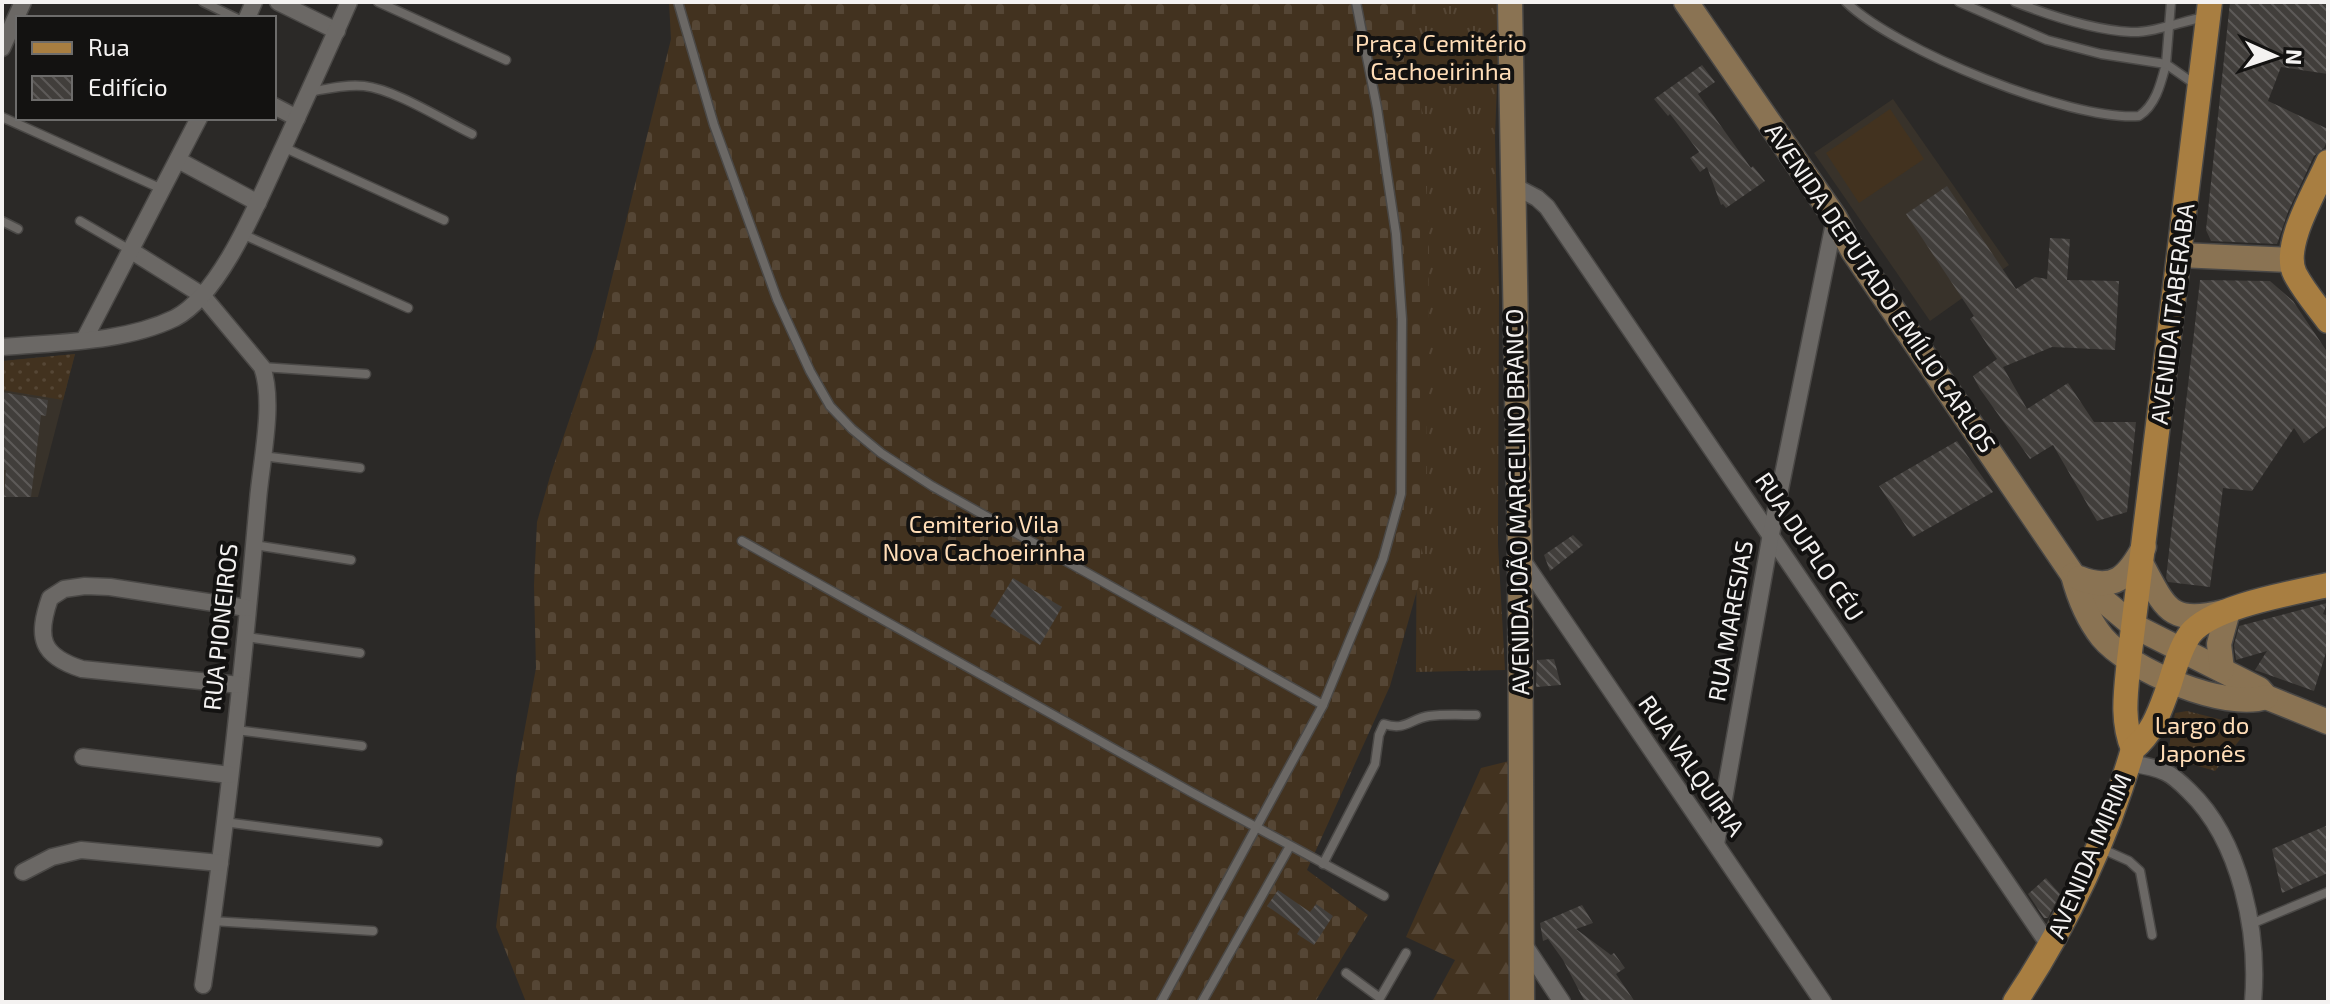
<svg xmlns="http://www.w3.org/2000/svg" width="2330" height="1004" font-family="'Exo 2',sans-serif">
	<style>
		.built { fill: #38322a }
		.grass { fill: url(#grass-tufts) }
		.forest { fill: url(#forest-firs) }
		.cemetery { fill: url(#cemetery-stones) }
		.garden { fill: url(#garden-dots) }
		.pitch { fill: #42321f }
		.building { fill: url(#building-back-hatch) }
		.lines { fill: none; stroke-linecap: round; stroke-linejoin: round }
		.lane-casing { stroke: #4a4846; stroke-width: 11 }
		.street-casing { stroke: #4a4846; stroke-width: 19 }
		.secondary-casing { stroke: #4a4846; stroke-width: 27 }
		.primary-casing { stroke: #4a4846; stroke-width: 27 }
		.lane { stroke: #6b6865; stroke-width: 8 }
		.street { stroke: #6b6865; stroke-width: 16 }
		.secondary { stroke: #8a7353; stroke-width: 24 }
		.primary { stroke: #a87e41; stroke-width: 24 }
		.labels { text-anchor: middle; stroke-width: 8; stroke-linejoin: round; paint-order: stroke }
		.park-label { font-size: 24px; fill: #ffddb7; stroke: #131211 }
		.street-label { font-size: 24px; fill: #f4f2f1; stroke: #131211 }
	</style>
	<defs>
		<pattern id="grass-tufts" width="24" height="20" patternUnits="userSpaceOnUse" patternTransform="scale(2)"><rect width="24" height="20" fill="#42321f"/><path d="M3 7l-1-3M5 7V3M7 7l1-3M15 17l-1-3M17 17v-4M19 17l1-3" fill="none" stroke="#554635"/></pattern>
		<pattern id="forest-firs" width="22" height="20" patternUnits="userSpaceOnUse" patternTransform="scale(2)"><rect width="22" height="20" fill="#42321f"/><path d="M5 1l3.5 6h-7zM16 11l3.5 6h-7z" fill="#554635"/></pattern>
		<pattern id="cemetery-stones" width="16" height="16" patternUnits="userSpaceOnUse" patternTransform="scale(2)"><rect width="16" height="16" fill="#42321f"/><path d="M2 7V4a2 2 0 0 1 4 0v3zM10 15v-3a2 2 0 0 1 4 0v3z" fill="#554635"/></pattern>
		<pattern id="garden-dots" width="8" height="8" patternUnits="userSpaceOnUse" patternTransform="scale(2)"><rect width="8" height="8" fill="#42321f"/><path d="M2 2h.1M6 6h.1" fill="none" stroke="#554635" stroke-width="1.8" stroke-linecap="round"/></pattern>
		<pattern id="building-back-hatch" width="6" height="6" patternUnits="userSpaceOnUse" patternTransform="scale(2)"><rect width="6" height="6" fill="#413e3b"/><path d="M-1 5l2 2M0 0l6 6M5-1l2 2" fill="none" stroke="#5d5a58"/></pattern>
	</defs>
	<rect width="100%" height="100%" fill="#2b2927"/>
	<g class="built">
		<polygon points="1893,99 2009,265 1930,321 1814,153"/>
		<polygon points="75,354 38,497 2,497 2,361"/>
	</g>
	<g class="grass">
		<polygon points="1380,2 1500,2 1495,137 1499,289 1498,544 1505,670 1416,672 1417,469"/>
		<polygon points="2187,711 2250,727 2215,771 2167,757 2175,713"/>
	</g>
	<polygon class="forest" points="1513,760 1511,1002 1432,1002 1455,960 1406,937 1481,768"/>
	<polygon class="cemetery" points="669,2 1415,2 1429,236 1426,499 1418,587 1390,686 1307,870 1368,915 1315,1002 526,1002 496,927 516,776 536,668 534,585 537,522 551,473 596,342 671,39"/>
	<polygon class="garden" points="75,354 63,400 2,390 2,361"/>
	<polygon class="pitch" points="1890,109 1924,159 1859,203 1826,153"/>
	<g class="building">
		<polygon points="2230,2 2328,2 2328,74 2281,67 2268,101 2328,129 2328,139 2324,148 2314,156 2288,212 2277,244 2211,241 2206,230"/>
		<polygon points="1702,65 1715,82 1698,94 1751,168 1753,166 1765,181 1726,208 1723,204 1721,205 1707,167 1700,172 1690,158 1699,152 1670,114 1668,116 1654,99"/>
		<polygon points="1947,186 2016,289 2035,277 2047,279 2050,238 2070,239 2067,280 2119,281 2115,350 2052,347 2003,367 2027,409 2068,383 2094,422 2136,422 2127,512 2097,521 2053,445 2030,459 1980,389 1973,376 1997,359 1970,319 1974,316 1906,214"/>
		<polygon points="2200,280 2270,281 2293,301 2328,353 2328,425 2304,443 2294,428 2252,491 2223,488 2210,587 2168,582 2166,578"/>
		<polygon points="2,392 48,400 46,416 41,415 31,497 4,497 6,470 2,470"/>
		<polygon points="1957,441 1993,492 1913,537 1879,486"/>
		<polygon points="1573,535 1583,545 1550,571 1544,555"/>
		<polygon points="1013,578 1062,607 1040,645 990,616"/>
		<polygon points="2327,603 2323,614 2328,616 2328,646 2314,691 2255,670 2267,651 2236,660 2234,645 2239,626"/>
		<polygon points="1554,659 1561,685 1536,687 1537,660"/>
		<polygon points="2328,825 2328,873 2282,893 2272,849"/>
		<polygon points="2046,878 2060,894 2048,918 2044,918 2028,894"/>
		<polygon points="1278,890 1310,912 1316,904 1333,916 1314,945 1297,934 1300,929 1267,906"/>
		<polygon points="1582,905 1593,923 1576,929 1611,955 1614,953 1625,968 1616,974 1635,1002 1585,1002 1563,960 1548,939 1543,941 1540,923"/>
	</g>
	<g class="lines">
		<g class="lane-casing">
			<g id="lane">
				<polyline points="203,2 236,18"/>
				<polyline points="378,2 506,60"/>
				<polyline points="678,2 714,125 777,299 810,371 830,406 852,429 881,453 932,486 1323,705"/>
				<path d="M1846 2C1895 50 2070 121 2139 116 2156 105 2161 83 2166 64L2101 54 2047 40 1959 2"/>
				<path d="M2015 2C2051 16 2093 30 2131 32 2153 33 2183 21 2205 17"/>
				<polyline points="2171,2 2166,64 2196,85"/>
				<path d="M308 92C326 89 346 84 364 86 394 89 443 120 472 134"/>
				<polyline points="2,117 162,189"/>
				<polyline points="283,147 444,220"/>
				<polyline points="2,221 18,229"/>
				<polyline points="80,221 130,250"/>
				<polyline points="242,234 408,308"/>
				<polyline points="262,367 366,374"/>
				<polyline points="262,456 360,468"/>
				<polyline points="742,541 1191,792 1384,896"/>
				<polyline points="254,545 351,560"/>
				<polyline points="246,637 360,653"/>
				<polyline points="236,730 362,746"/>
				<polyline points="224,822 378,842"/>
				<polyline points="2100,848 2129,861 2140,871 2152,935"/>
				<path d="M1323 864 1375 764 1379 735 1384 724C1406 731 1410 719 1429 716 1444 714 1461 715 1476 715"/>
				<polyline points="212,921 373,931"/>
				<polyline points="2251,924 2328,892"/>
				<polyline points="1346,973 1380,998 1406,953"/>
				<polyline points="1161,1002 1323,705 1383,559 1401,494 1402,319 1396,234 1377,108 1356,2"/>
				<polyline points="1202,1002 1290,846"/>
			</g>
		</g>
		<g class="street-casing">
			<g id="street">
				<polyline points="278,2 337,31"/>
				<polyline points="247,18 254,2"/>
				<polyline points="2,48 23,2"/>
				<polyline points="274,106 297,118"/>
				<polyline points="178,160 258,203"/>
				<polyline points="1514,186 1537,198 1547,207 2051,948"/>
				<path d="M130 250 202 295 262 367C275 402 261 462 258 500 244 662 227 824 203 985"/>
				<polyline points="84,340 199,118"/>
				<path d="M2 347C58 342 123 343 175 318 223 293 261 194 284 146 306 98 328 50 349 2"/>
				<polyline points="1521,558 1823,1002"/>
				<path d="M240 685 82 669C41 656 36 638 50 598L64 589 85 586 110 587 247 608"/>
				<polyline points="83,757 230,775"/>
				<path d="M2129 763C2141 765 2155 767 2165 772 2174 776 2182 784 2189 791 2241 841 2259 933 2253 1002"/>
				<polyline points="1716,844 1771,534 1835,218"/>
				<polyline points="23,872 52,857 81,850 220,863"/>
				<polyline points="1523,943 1562,1002"/>
			</g>
		</g>
		<g class="secondary-casing">
			<g id="secondary">
				<polyline points="1510,2 1520,557 1522,1002"/>
				<polyline points="1686,2 1835,218 1853,251 2073,575 2134,626 2259,689 2266,697 2328,722"/>
				<polyline points="2180,255 2291,260"/>
				<path d="M2142 565C2166 609 2169 625 2224 612"/>
				<path d="M2073 575C2079 598 2087 618 2102 637 2129 670 2226 711 2266 697"/>
				<path d="M2079 578C2114 592 2128 577 2144 547"/>
				<polyline points="2222,670 2219,644 2228,611"/>
			</g>
		</g>
		<g class="primary-casing">
			<g id="primary">
				<path d="M2328 162C2316 190 2281 246 2295 274 2304 291 2317 306 2328 321"/>
				<path d="M2133 749C2121 720 2126 691 2129 660L2210 2"/>
				<path d="M2015 1002C2067 924 2107 839 2133 749 2154 732 2160 710 2169 686 2174 670 2180 648 2190 634 2212 606 2293 593 2328 585"/>
			</g>
		</g>
		<use href="#lane" class="lane"/>
		<use href="#street" class="street"/>
		<use href="#secondary" class="secondary"/>
		<use href="#primary" class="primary"/>
	</g>
	<g class="labels">
		<g class="park-label">
			<text x="1441" y="52">Praça Cemitério<tspan x="1441" dy="28">Cachoeirinha</tspan></text>
			<text x="984" y="533">Cemiterio Vila<tspan x="984" dy="28">Nova Cachoeirinha</tspan></text>
			<text x="2202" y="734">Largo do<tspan x="2202" dy="28">Japonês</tspan></text>
		</g>
		<g class="street-label">
			<text transform="translate(1880 288) rotate(56)" y="8">AVENIDA DEPUTADO EMÍLIO CARLOS</text>
			<text transform="translate(2173 314) rotate(-83)" y="8">AVENIDA ITABERABA</text>
			<text transform="translate(1518 502) rotate(-91)" y="8">AVENIDA JOÃO MARCELINO BRANCO</text>
			<text transform="translate(1809 547) rotate(56)" y="8">RUA DUPLO CÉU</text>
			<text transform="translate(1731 621) rotate(-80)" y="8">RUA MARESIAS</text>
			<text transform="translate(221 627) rotate(-84)" y="8">RUA PIONEIROS</text>
			<text transform="translate(1691 766) rotate(55)" y="8">RUA VALQUIRIA</text>
			<text transform="translate(2090 856) rotate(-67)" y="8">AVENIDA IMIRIM</text>
		</g>
	</g>
	<rect width="2330" height="1004" fill="none" stroke="#f4f2f1" stroke-width="8"/>
	<rect x="16" y="16" width="260" height="104" fill="#131211" stroke="#6d6c6b" stroke-width="2"/>
	<rect x="32" y="42" width="40" height="12" fill="#a87e41" stroke="#6d6c6b" stroke-width="2"/>
	<text x="88" y="56" font-size="24" fill="#f4f2f1">Rua</text>
	<rect x="32" y="76" width="40" height="24" fill="url(#building-back-hatch)" stroke="#6d6c6b" stroke-width="2"/>
	<text x="88" y="96" font-size="24" fill="#f4f2f1">Edifício</text>
	<g transform="translate(2274 56) rotate(93)" stroke="#131211" stroke-width="6" paint-order="stroke">
	<path d="M0-6L14 30L0 20L-14 30Z" fill="#f4f2f1"/>
	<text y="-12" font-size="22" font-weight="bold" text-anchor="middle" fill="#f4f2f1">N</text>
	</g>
</svg>
